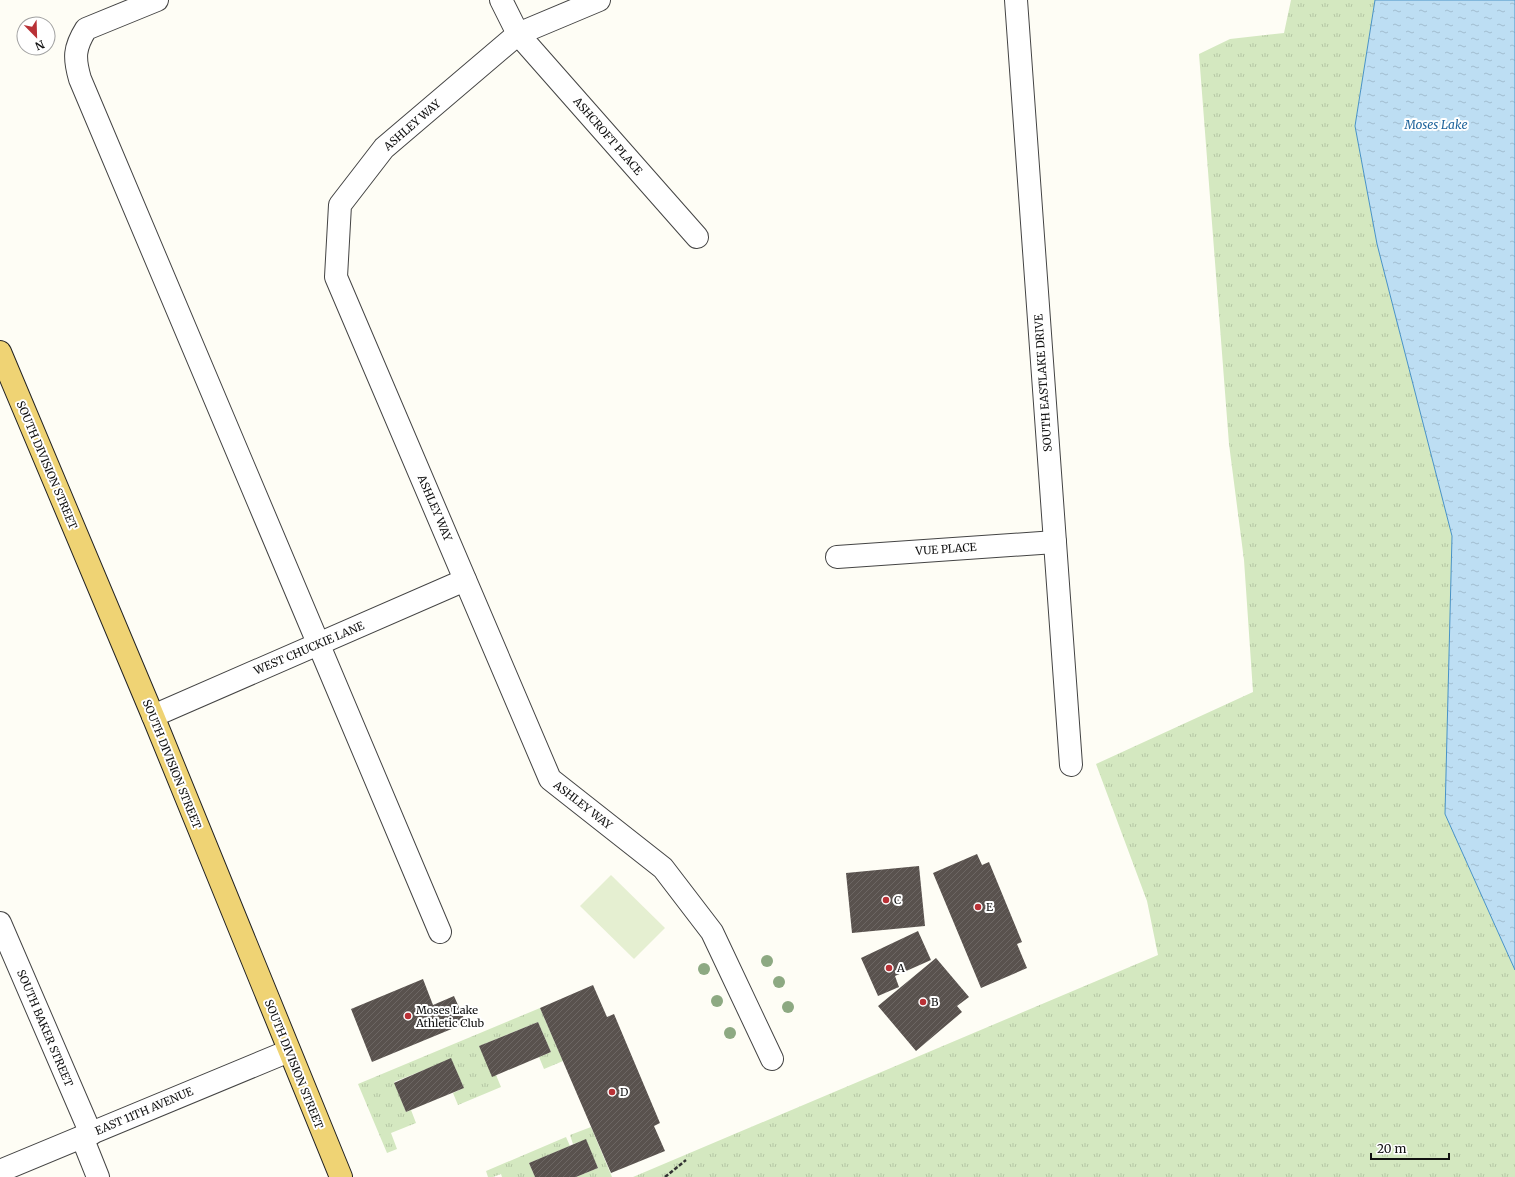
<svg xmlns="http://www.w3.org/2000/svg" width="1515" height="1177" font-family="Merriweather,serif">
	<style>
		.grass { fill: url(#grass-tufts) }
		.pitch { fill: #e5efd1 }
		.water { fill: url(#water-ripples); stroke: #4892c5 }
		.building { fill: url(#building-hatch) }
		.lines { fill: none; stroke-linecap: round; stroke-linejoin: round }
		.minor-casing { stroke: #444; stroke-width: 24 }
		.major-casing { stroke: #222; stroke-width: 24 }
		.path { stroke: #333; stroke-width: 2.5; stroke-dasharray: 4 2; stroke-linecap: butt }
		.minor { stroke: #fff; stroke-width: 22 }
		.major { stroke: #efd374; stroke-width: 22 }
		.tree { fill: #8da982 }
		.poi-dot { fill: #b93136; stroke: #fff; stroke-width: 1.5 }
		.labels { text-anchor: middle; stroke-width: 4; stroke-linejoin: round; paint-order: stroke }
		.street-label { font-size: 11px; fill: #111; stroke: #fff }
		.poi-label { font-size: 11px; fill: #111; stroke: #fff; text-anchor: start }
		.water-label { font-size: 12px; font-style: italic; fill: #21659c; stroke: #fff }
	</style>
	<defs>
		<pattern id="grass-tufts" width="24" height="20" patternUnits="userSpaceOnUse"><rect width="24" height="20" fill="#d4e8c0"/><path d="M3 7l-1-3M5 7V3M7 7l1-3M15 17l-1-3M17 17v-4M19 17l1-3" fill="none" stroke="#b5c6a4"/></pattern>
		<pattern id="water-ripples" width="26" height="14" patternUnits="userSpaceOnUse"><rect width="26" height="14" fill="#bddef3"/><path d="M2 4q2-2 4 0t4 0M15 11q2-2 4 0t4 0" fill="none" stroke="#a1bdcf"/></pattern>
		<pattern id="building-hatch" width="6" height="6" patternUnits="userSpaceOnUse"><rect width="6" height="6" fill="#59524e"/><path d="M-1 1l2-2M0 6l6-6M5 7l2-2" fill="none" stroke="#6c6663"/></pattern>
	</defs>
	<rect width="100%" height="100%" fill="#fefdf5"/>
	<g class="grass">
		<polygon points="1291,0 1375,0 1355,126 1377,244 1452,536 1445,814 1515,970 1515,1177 633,1177 1158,955 1147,901 1096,764 1253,692 1244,560 1229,444 1199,54 1230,39 1284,33"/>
		<polygon points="540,1008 563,1061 544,1069 539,1057 551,1052 538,1022 479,1046 496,1075 501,1087 458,1105 453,1093 464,1088 451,1059 394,1082 406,1112 411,1110 416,1123 391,1133 397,1149 387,1153 358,1084"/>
		<polygon points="591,1127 612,1177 576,1177 598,1168 586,1140 573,1144 570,1135"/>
		<polygon points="566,1137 570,1146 529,1163 535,1177 502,1177 501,1174 493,1177 488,1177 486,1171"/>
	</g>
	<polygon class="pitch" points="611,875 665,928 634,959 580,906"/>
	<polygon class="water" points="1375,0 1515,0 1515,970 1445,814 1452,536 1377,244 1355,126"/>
	<g class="building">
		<polygon points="977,854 982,865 989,862 1022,942 1017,944 1027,968 981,988 933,873"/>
		<polygon points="919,866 925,926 852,933 846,873"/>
		<polygon points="918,931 931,960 895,976 899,987 878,996 861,958"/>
		<polygon points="936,958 969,997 957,1006 962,1012 916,1051 878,1006"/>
		<polygon points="423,979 433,1005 454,996 466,1023 372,1062 351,1009"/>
		<polygon points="593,985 607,1017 614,1014 660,1123 654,1126 665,1151 611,1173 540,1008"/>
		<polygon points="538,1022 551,1052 492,1077 479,1046"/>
		<polygon points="451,1058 464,1088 406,1112 394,1083"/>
		<polygon points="586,1139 598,1168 576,1177 535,1177 529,1163"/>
	</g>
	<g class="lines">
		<g class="minor-casing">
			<g id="minor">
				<path d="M157 0 86 29C74 48 74 58 80 79L440 932"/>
				<polyline points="501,0 518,34 697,237"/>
				<polyline points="599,0 518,34 384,148 340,205 336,277 550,779 663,868 712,932 772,1059"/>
				<polyline points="1016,0 1071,765"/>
				<polyline points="837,557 1055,542"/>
				<polyline points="153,716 465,580"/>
				<polyline points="0,923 91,1134"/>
				<polyline points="82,1137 98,1177"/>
				<polyline points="0,1171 289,1051"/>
			</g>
		</g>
		<g class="major-casing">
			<polyline id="major" points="0,352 153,716 341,1177"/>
		</g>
		<polyline class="path" points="665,1177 686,1160"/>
		<use href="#minor" class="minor"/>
		<use href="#major" class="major"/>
	</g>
	<g class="tree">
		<circle cx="767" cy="961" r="6"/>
		<circle cx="704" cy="969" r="6"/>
		<circle cx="779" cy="982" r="6"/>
		<circle cx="717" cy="1001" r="6"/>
		<circle cx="788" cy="1007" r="6"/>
		<circle cx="730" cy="1033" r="6"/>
	</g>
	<g class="poi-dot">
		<circle cx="886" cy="900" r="4"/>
		<circle cx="978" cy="907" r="4"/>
		<circle cx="889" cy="968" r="4"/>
		<circle cx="923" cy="1002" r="4"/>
		<circle cx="408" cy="1016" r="4"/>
		<circle cx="612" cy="1092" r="4"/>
	</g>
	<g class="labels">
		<g class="street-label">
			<text transform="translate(412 125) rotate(-41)" y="4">ASHLEY WAY</text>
			<text transform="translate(608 136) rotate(49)" y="4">ASHCROFT PLACE</text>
			<text transform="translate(1043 383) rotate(-94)" y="4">SOUTH EASTLAKE DRIVE</text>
			<text transform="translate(47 465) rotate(67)" y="4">SOUTH DIVISION STREET</text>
			<text transform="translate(435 508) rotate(67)" y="4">ASHLEY WAY</text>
			<text transform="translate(946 549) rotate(-4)" y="4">VUE PLACE</text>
			<text transform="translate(309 648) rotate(-23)" y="4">WEST CHUCKIE LANE</text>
			<text transform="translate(172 764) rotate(68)" y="4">SOUTH DIVISION STREET</text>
			<text transform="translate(583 805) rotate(38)" y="4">ASHLEY WAY</text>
			<text transform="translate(45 1028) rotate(67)" y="4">SOUTH BAKER STREET</text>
			<text transform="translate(294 1064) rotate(68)" y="4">SOUTH DIVISION STREET</text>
			<text transform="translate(144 1111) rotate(-23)" y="4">EAST 11TH AVENUE</text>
		</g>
		<g class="poi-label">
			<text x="894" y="904">C</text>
			<text x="986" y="911">E</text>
			<text x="897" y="972">A</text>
			<text x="931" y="1006">B</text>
			<text x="416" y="1014">Moses Lake<tspan x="416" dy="13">Athletic Club</tspan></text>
			<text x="620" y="1096">D</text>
		</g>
		<g class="water-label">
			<text x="1436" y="129">Moses Lake</text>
		</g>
	</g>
	<g transform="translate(36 36) rotate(157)"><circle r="19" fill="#ffffff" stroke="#a0a0a0"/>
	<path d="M0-3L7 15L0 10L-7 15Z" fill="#b93136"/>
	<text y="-6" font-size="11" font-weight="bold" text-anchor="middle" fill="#111111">N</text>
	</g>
	<path d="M1371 1153v6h78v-6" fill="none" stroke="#111111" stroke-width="2"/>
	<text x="1377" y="1153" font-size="12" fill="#111111" stroke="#ffffff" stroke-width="3" paint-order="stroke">20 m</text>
</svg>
